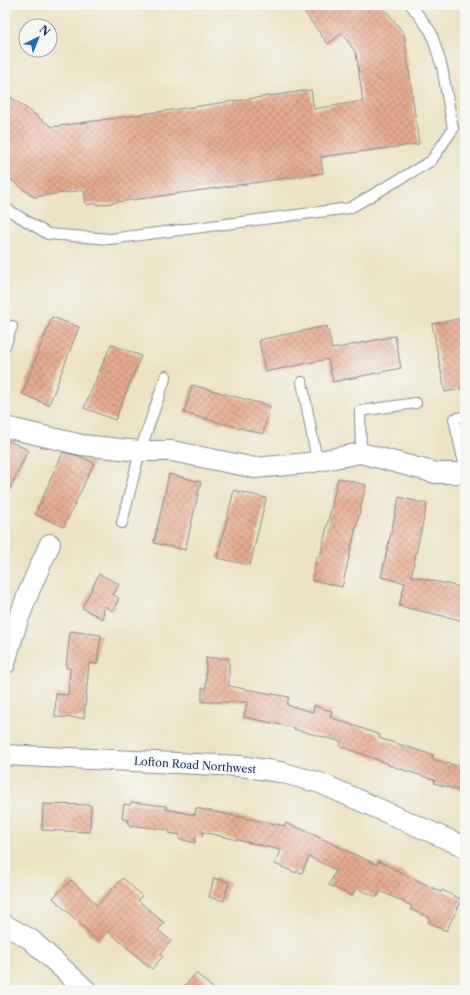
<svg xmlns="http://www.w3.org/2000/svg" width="470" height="995" font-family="'Libre Caslon Text',serif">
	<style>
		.building { fill: url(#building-cross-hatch) }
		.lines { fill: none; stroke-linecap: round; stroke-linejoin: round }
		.lane-casing { stroke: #848991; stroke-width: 12 }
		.street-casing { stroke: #848991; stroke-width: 22 }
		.lane { stroke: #fff; stroke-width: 10 }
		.street { stroke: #fff; stroke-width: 20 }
		.labels { text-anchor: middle; stroke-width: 3; stroke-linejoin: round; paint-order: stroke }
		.street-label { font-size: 11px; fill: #1b2f5e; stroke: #f6f6f2 }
	</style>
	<defs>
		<pattern id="building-cross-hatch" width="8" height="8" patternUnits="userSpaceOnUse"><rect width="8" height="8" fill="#e7ab91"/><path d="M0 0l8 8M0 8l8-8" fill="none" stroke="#ba8c7a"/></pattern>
	</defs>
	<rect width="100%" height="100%" fill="#f6f6f2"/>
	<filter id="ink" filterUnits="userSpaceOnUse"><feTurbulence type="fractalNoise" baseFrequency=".025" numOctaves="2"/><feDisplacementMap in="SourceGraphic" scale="8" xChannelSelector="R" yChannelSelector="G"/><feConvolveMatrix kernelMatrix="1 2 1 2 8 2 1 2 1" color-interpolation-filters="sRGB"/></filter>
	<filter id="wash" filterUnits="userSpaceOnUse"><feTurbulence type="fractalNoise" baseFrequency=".012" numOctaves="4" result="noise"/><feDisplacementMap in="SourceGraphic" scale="16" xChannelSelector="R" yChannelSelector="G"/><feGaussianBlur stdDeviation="0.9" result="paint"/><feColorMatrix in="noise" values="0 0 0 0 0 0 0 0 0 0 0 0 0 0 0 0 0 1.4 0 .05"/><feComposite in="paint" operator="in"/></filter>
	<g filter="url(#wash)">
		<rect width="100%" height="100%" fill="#ece3c4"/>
		<g id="blocks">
			<g class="building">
				<polygon points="299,5 382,5 404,34 419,144 321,157 323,173 97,205 97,203 86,205 84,190 34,197 5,175 5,93 52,127 311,90 314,109 363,101 356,53 342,33 328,44"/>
				<polygon points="52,317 79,327 49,405 22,394"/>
				<polygon points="463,318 465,331 465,388 445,392 432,324"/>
				<polygon points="327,326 332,349 395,336 401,368 333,382 328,359 265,372 259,340"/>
				<polygon points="111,344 141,356 115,420 84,408"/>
				<polygon points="192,385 270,406 263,434 184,413"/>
				<polygon points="5,439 28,450 5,499"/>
				<polygon points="63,452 79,456 94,463 64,527 35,514"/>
				<polygon points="169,474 201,482 185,550 154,543"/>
				<polygon points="338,478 366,485 342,587 312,580 317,556 320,557"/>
				<polygon points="234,490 266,498 250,565 217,558"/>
				<polygon points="399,497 427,504 411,576 465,588 465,621 399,606 405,583 381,577"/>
				<polygon points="99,574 119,584 113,595 119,598 113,611 104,606 103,619 82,608"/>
				<polygon points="70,631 101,635 97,664 89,663 84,718 55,717 56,694 68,695 70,668 66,668"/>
				<polygon points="206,658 229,658 229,686 289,697 287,705 313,712 314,706 332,711 330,717 380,735 379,738 433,755 432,759 465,768 465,792 434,783 435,780 388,765 389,764 340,746 342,742 294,729 295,728 244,717 247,702 202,702 202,688 206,688"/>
				<polygon points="131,802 166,806 166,809 195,815 196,808 285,826 286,823 306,831 377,865 378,861 441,892 442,890 462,900 446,931 428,922 430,918 410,909 412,906 380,891 377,897 356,888 352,896 329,885 336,870 309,857 302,873 297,871 296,873 275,864 281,850 203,832 202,837 196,836 195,843 179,839 180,835 169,833 170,830 128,825 129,820 122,819 124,804 130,805"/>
				<polygon points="43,804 91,805 90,832 42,830"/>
				<polygon points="123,878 142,896 138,900 164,923 158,930 171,941 160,954 163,956 152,969 108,931 98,941 53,898 71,880 97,905"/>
				<polygon points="214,878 229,882 224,901 209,897"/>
				<polygon points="196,973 215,990 181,990"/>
			</g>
		</g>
	</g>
	<g filter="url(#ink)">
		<use href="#blocks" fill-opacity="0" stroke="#848991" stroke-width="1"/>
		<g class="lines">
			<g class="lane-casing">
				<g id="lane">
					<polyline points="5,208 48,234 110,239 350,208 431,161 453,129 442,67 431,32 411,5"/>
					<polyline points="5,346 12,326"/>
					<polyline points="302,382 317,461"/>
					<polyline points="465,416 454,419 465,468"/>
					<polyline points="361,453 360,411 416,403"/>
					<polyline points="122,523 140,451 166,376"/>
				</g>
			</g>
			<g class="street-casing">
				<g id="street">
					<polyline points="5,427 82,445 140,451 172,451 255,468 308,463 361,453 436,473 465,473"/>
					<path d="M5 664C15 622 32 583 50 544"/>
					<polyline points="5,755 240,766 280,772 320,783 465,847"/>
					<polyline points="5,925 30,939 86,990"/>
				</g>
			</g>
			<use href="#lane" class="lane"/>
			<use href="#street" class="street"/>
		</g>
	</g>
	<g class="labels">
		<g class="street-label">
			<text transform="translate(195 765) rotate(4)" y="4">Lofton Road Northwest</text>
		</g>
	</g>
	<rect width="470" height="995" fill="none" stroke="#f6f6f2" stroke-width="20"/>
	<g transform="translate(38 38) rotate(43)"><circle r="19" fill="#f6f6f2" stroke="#9ea6b7"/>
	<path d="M0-3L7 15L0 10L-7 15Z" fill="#1f6fb2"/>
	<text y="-6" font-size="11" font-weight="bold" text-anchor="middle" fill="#1b2f5e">N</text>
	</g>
</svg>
